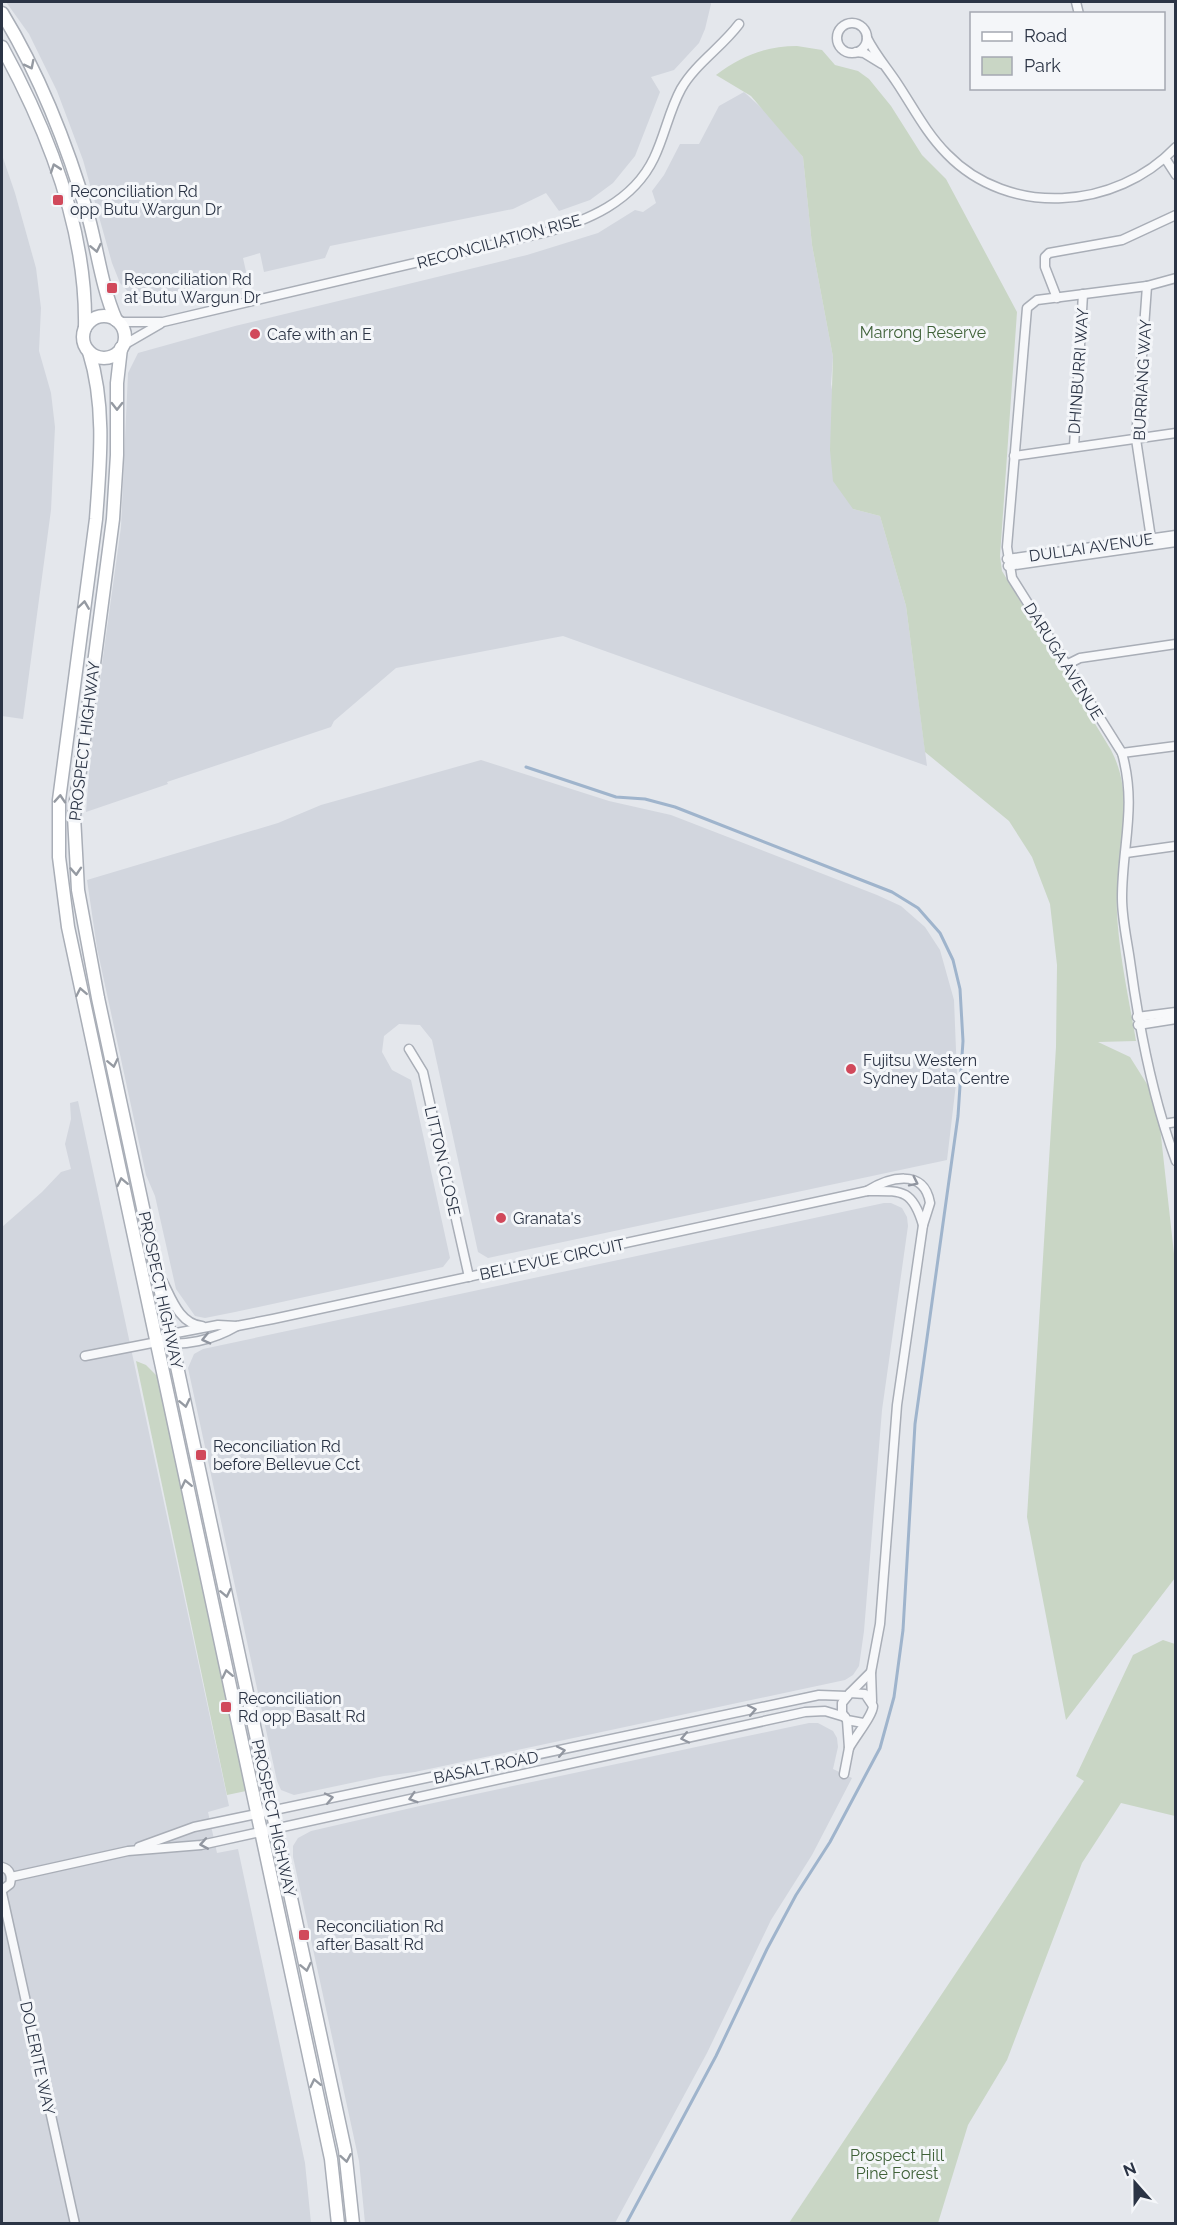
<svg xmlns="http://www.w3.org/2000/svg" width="1177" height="2225" font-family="Raleway,sans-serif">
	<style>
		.built { fill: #d2d6de }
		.green { fill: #c9d6c5 }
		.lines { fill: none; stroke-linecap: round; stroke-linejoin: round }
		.stream { stroke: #9fb4cc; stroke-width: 3 }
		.minor-casing { stroke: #a9aeb7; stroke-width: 11 }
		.secondary-casing { stroke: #a9aeb7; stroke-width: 15 }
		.minor { stroke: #f7f8fa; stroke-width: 8 }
		.secondary { stroke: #fff; stroke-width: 12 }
		.oneway { stroke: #959aa2 }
		.oneway2 { stroke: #9196a0 }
		.poi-dot { fill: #d1495b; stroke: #f4f6f9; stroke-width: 2 }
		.labels { text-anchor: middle; stroke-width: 6; stroke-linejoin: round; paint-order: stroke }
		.poi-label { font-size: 16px; fill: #2b3445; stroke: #f4f6f9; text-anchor: start }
		.street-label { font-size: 16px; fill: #2b3445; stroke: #f4f6f9 }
		.park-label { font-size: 16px; fill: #3f6138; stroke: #f4f6f9 }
	</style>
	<rect width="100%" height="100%" fill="#e4e7ec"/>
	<g class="built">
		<polygon points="6,2 710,2 711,4 705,29 699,43 674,70 651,77 660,92 635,156 613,183 590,200 559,211 546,193 513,209 330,246 325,258 264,272 260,253 243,258 247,276 138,302 120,283 112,263 83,160 57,91 29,34"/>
		<polygon points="744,92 766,112 803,157 812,245 833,357 831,384 853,509 880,516 906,606 927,766 563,636 396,668 334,721 331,727 167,782 168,784 86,812 92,737 121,527 128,373 138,353 235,326 527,255 598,233 635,210 643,212 656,203 652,191 664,175 680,144 699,144 719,106"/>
		<polygon points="2,155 15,193 36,268 41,308 39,351 51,393 55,427 51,510 23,719 2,716"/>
		<polygon points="481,760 609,801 671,815 877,895 901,906 925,927 940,950 954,1000 957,1075 947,1160 488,1258 478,1252 432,1040 420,1025 399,1024 384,1036 382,1052 392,1070 411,1080 450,1258 443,1267 235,1312 205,1318 195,1316 176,1289 155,1196 146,1175 97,948 87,880 278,823 321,805"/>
		<polygon points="78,1101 229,1806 208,1812 217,1853 238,1849 305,2163 311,2223 2,2224 2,1227 42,1192 61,1172 71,1169 65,1144 71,1119 70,1103"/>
		<polygon points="884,1203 891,1203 902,1208 907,1217 908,1226 882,1410 864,1631 859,1666 853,1675 845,1680 415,1772 384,1776 294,1795 281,1790 277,1781 188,1368 194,1354 203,1349"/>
		<polygon points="809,1723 818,1723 833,1731 837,1738 838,1747 833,1769 852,1778 812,1855 771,1920 707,2053 615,2223 365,2223 359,2161 293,1857 293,1846 298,1838 311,1831 424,1805"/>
	</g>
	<g class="green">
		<path d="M797 46 822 50 835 65 858 71 869 79 891 106 922 155 946 179 1017 312 1000 556 1002 571 1111 750C1138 801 1114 857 1117 913 1119 955 1129 999 1136 1041L1098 1042 1130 1057 1157 1100 1176 1272 1175 1578 1066 1720 1027 1517 1056 1047 1057 965 1050 904 1032 857 1009 821 925 752 906 606 880 516 853 509 833 481 830 450 833 357 812 245 803 157 751 96 716 75C741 56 765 46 797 46Z"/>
		<polygon points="136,1361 146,1365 157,1376 246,1791 227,1795"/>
		<polygon points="1163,1640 1175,1644 1175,1816 1121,1803 1082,1863 1007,2060 968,2125 938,2223 789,2223 1084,1781 1076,1776 1133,1655"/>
	</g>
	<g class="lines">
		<polyline class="stream" points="526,767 616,797 645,799 675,807 892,892 918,908 940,933 953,960 960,989 963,1041 958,1116 915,1424 903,1630 894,1697 880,1748 830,1842 796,1895 767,1949 716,2056 626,2224"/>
		<g class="minor-casing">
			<g id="minor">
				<polyline points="1076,2 1079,14"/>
				<circle cx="852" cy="38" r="15"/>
				<path d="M867 38C875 54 887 68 897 83 913 107 926 133 947 154 1009 218 1116 210 1176 147"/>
				<polyline points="856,52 864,53 882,64"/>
				<polyline points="1165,158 1176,175"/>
				<path d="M1176 278 1147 286 1037 300 1027 308 1007 547 1012 578 1122 753C1137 807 1122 845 1122 898 1122 919 1127 940 1130 961 1139 1028 1152 1097 1176 1161"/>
				<polyline points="1147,286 1136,439 1152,545"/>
				<polyline points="1057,298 1045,267 1045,257 1049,253 1122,240 1176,215"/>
				<path d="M118 322H163L543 233C587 221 633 202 654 158 665 135 669 111 681 89 695 64 722 47 739 24"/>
				<polyline points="122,346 160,324"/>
				<polyline points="1074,447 1083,294"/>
				<polyline points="1014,456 1176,433"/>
				<polyline points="1007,559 1176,535"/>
				<polyline points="1008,566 1176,542"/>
				<polyline points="1066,665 1080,658 1176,644"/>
				<polyline points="1122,753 1176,746"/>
				<polyline points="1126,853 1176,846"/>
				<polyline points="1137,1017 1176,1012"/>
				<polyline points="1138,1025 1176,1019"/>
				<polyline points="409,1049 423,1072 469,1277"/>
				<polyline points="1164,1124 1176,1122"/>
				<path d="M867 1191C888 1178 924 1167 930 1203L923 1225 897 1405 880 1624 871 1672 872 1701"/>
				<path d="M162 1280C171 1297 179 1324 202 1326"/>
				<path d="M157 1342C184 1347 213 1340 237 1326"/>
				<path d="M85 1356 157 1342 171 1334 218 1325 237 1326 273 1319 867 1191C901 1191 912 1188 923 1225"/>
				<polyline points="850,1693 871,1672"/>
				<path d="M849 1748C855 1737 873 1715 873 1706L865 1694 850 1693 842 1703V1713L847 1720 863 1723"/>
				<polyline points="844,1774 849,1748 847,1720"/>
				<polyline points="139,1847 194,1827 242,1817 819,1695 847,1696"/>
				<path d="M2 1867C10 1869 12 1876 10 1884L2 1890"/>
				<polyline points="11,1877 128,1851 201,1845 805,1712 825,1711 845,1717"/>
				<polyline points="2,1893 75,2224"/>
			</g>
		</g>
		<g class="secondary-casing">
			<g id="secondary">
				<path d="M2 13C41 77 68 147 89 219 98 253 102 288 116 320"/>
				<path d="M2 47C48 131 87 231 85 328"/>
				<circle cx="104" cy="337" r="21"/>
				<polyline points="121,348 117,383 117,455 113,519 74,816 78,890 98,998 345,2150 353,2224"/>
				<path d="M89 352C106 406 100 464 96 519L59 800V857L68 927 331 2159 338 2224"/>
			</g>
		</g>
		<use href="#minor" class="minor"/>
		<use href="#secondary" class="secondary"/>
	</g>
	<defs><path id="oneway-chevron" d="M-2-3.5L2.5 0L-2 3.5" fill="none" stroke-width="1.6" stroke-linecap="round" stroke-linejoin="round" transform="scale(1.5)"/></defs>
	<g class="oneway">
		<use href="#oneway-chevron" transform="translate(30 65) rotate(63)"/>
		<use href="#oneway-chevron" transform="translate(55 168) rotate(-109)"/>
		<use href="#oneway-chevron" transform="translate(96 248) rotate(78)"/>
		<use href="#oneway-chevron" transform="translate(117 406) rotate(90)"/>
		<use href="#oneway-chevron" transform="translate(84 605) rotate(-82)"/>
		<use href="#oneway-chevron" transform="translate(60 799) rotate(-86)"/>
		<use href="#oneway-chevron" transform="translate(76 871) rotate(86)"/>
		<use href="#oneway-chevron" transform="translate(81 992) rotate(-101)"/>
		<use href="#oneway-chevron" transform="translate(113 1063) rotate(78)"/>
		<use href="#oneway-chevron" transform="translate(122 1182) rotate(-102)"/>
		<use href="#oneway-chevron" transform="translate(185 1403) rotate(78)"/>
		<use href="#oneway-chevron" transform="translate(186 1484) rotate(-102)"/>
		<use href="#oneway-chevron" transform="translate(226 1593) rotate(78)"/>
		<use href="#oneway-chevron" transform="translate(227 1674) rotate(-102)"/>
		<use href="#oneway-chevron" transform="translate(306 1967) rotate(78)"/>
		<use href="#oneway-chevron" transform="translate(315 2083) rotate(-102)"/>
		<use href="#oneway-chevron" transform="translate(346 2158) rotate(80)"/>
	</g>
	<g class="oneway2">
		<use href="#oneway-chevron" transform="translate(914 1182) rotate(26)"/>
		<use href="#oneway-chevron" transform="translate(206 1339) rotate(167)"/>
		<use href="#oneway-chevron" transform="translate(752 1710) rotate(-12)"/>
		<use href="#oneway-chevron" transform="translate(685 1738) rotate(168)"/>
		<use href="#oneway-chevron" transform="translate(561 1751) rotate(-12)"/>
		<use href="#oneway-chevron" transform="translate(329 1798) rotate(-12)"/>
		<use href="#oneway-chevron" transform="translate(413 1798) rotate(163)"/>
		<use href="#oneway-chevron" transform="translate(204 1844) rotate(170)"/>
	</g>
	<g class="poi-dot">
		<rect x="52" y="194" width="12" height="12" rx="3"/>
		<rect x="106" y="282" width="12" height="12" rx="3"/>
		<circle cx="255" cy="334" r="6"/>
		<circle cx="851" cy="1069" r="6"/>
		<circle cx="501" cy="1218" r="6"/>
		<rect x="195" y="1449" width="12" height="12" rx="3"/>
		<rect x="220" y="1701" width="12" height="12" rx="3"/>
		<rect x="298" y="1929" width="12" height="12" rx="3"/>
	</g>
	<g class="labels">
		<g class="poi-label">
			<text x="70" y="197">Reconciliation Rd<tspan x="70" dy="18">opp Butu Wargun Dr</tspan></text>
			<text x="124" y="285">Reconciliation Rd<tspan x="124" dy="18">at Butu Wargun Dr</tspan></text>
			<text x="267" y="340">Cafe with an E</text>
			<text x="863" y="1066">Fujitsu Western<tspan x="863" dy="18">Sydney Data Centre</tspan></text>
			<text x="513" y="1224">Granata's</text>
			<text x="213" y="1452">Reconciliation Rd<tspan x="213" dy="18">before Bellevue Cct</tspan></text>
			<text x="238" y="1704">Reconciliation<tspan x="238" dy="18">Rd opp Basalt Rd</tspan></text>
			<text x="316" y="1932">Reconciliation Rd<tspan x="316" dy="18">after Basalt Rd</tspan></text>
		</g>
		<g class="street-label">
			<text transform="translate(499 241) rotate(-15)" y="6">RECONCILIATION RISE</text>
			<text transform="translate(1078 371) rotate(-86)" y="6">DHINBURRI WAY</text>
			<text transform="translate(1142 380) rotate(-87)" y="6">BURRIANG WAY</text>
			<text transform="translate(1091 547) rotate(-8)" y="6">DULLAI AVENUE</text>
			<text transform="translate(1064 661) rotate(58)" y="6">DARUGA AVENUE</text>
			<text transform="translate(84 741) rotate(-83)" y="6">PROSPECT HIGHWAY</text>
			<text transform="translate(443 1161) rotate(77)" y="6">LITTON CLOSE</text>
			<text transform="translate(552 1259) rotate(-12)" y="6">BELLEVUE CIRCUIT</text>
			<text transform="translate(161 1290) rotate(78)" y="6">PROSPECT HIGHWAY</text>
			<text transform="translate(486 1767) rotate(-12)" y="6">BASALT ROAD</text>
			<text transform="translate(274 1818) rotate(78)" y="6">PROSPECT HIGHWAY</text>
			<text transform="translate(38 2058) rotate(78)" y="6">DOLERITE WAY</text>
		</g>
		<g class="park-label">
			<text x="923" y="338">Marrong Reserve</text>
			<text x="897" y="2161">Prospect Hill<tspan x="897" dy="18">Pine Forest</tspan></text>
		</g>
	</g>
	<rect width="1177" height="2225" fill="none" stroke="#2b3445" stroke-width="6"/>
	<rect x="970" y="12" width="195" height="78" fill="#f4f6f9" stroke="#a4a8b1" stroke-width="1.5"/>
	<rect x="982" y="32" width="30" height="9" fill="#ffffff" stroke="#a4a8b1" stroke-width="1.5"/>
	<text x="1024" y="42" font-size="18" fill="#2b3445">Road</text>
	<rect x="982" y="57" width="30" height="18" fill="#c9d6c5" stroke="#a4a8b1" stroke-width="1.5"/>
	<text x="1024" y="72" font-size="18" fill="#2b3445">Park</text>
	<g transform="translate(1135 2183) rotate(339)" stroke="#f4f6f9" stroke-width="4.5" paint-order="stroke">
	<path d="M0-4.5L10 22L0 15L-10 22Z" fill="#2b3445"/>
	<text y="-9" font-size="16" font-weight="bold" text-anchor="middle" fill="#2b3445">N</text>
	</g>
</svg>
